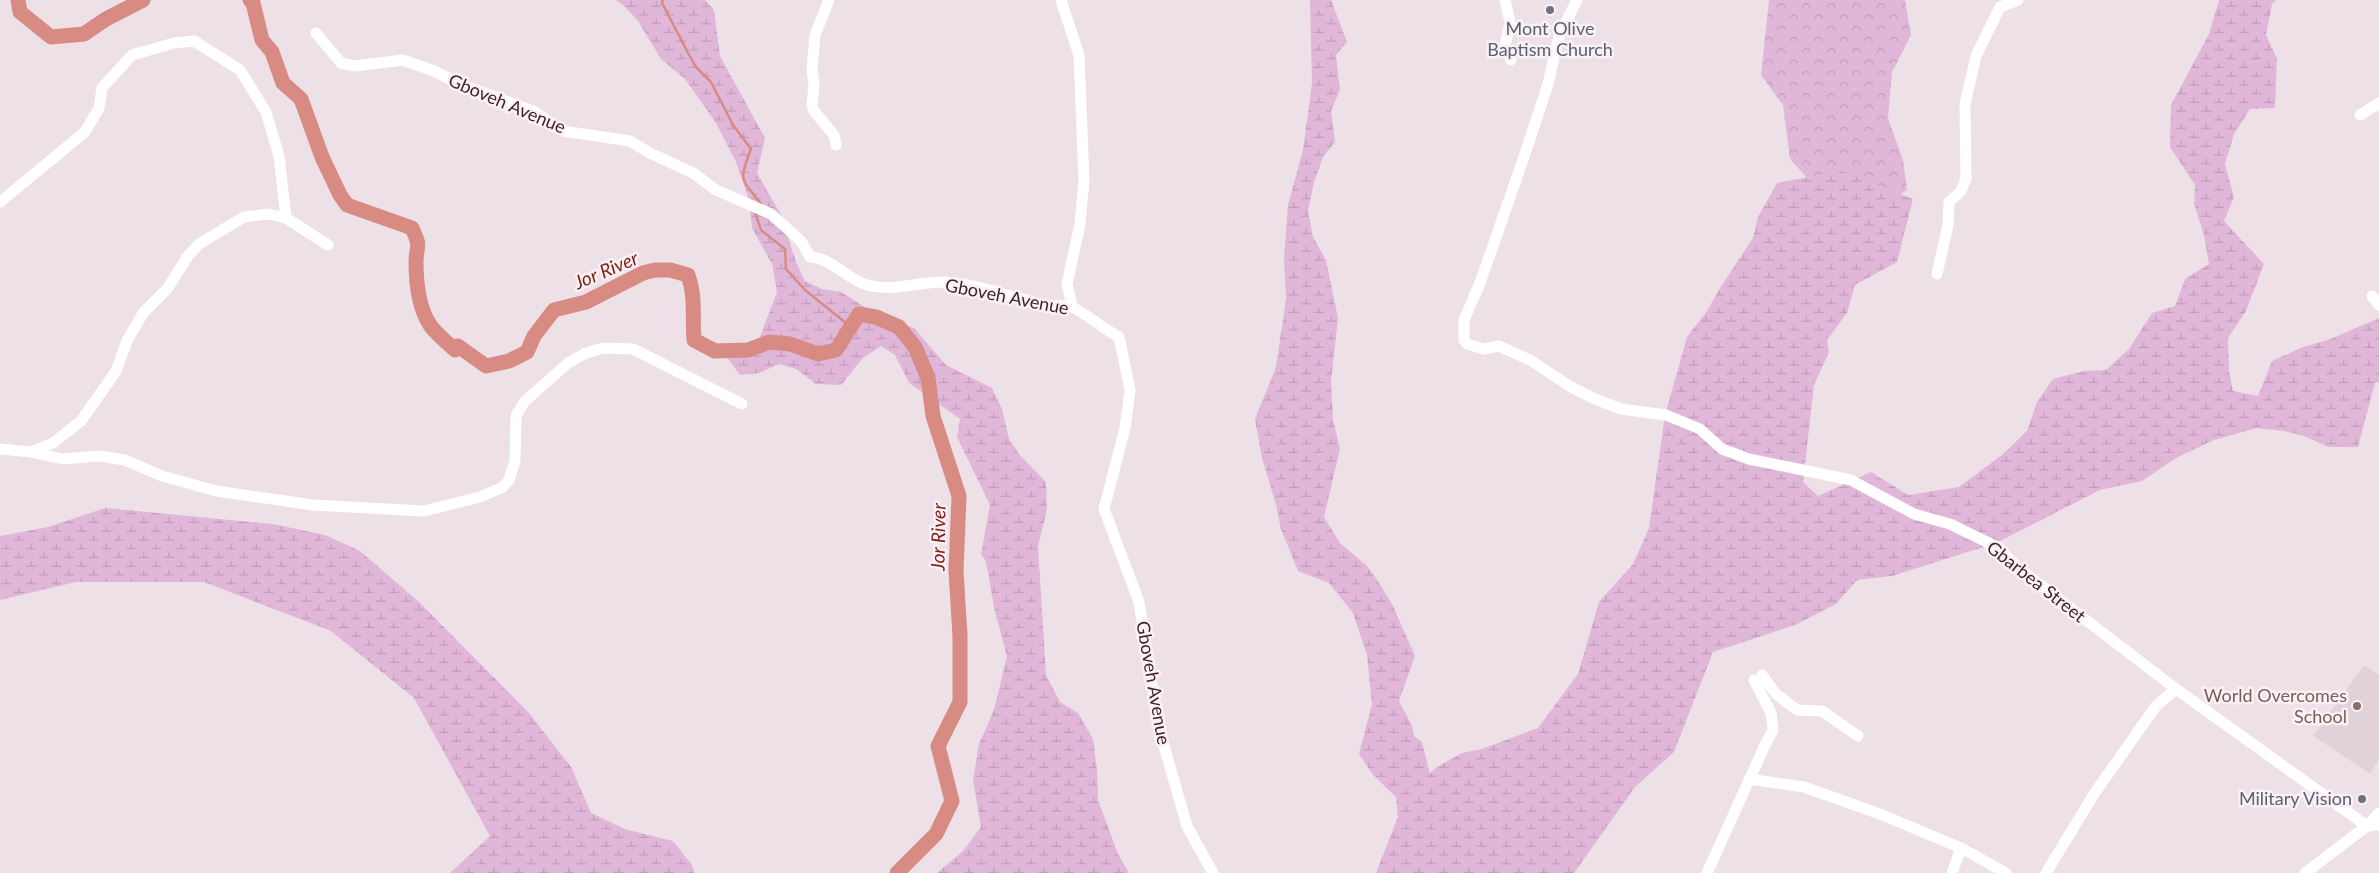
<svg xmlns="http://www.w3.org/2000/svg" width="2379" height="873" font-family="Lato,sans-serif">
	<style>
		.built { fill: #e1d2d9 }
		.forest { fill: url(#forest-crowns) }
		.wetland { fill: url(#wetland-marsh) }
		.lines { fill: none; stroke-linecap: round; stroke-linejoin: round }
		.stream { stroke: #d78b83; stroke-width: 2.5 }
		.river { stroke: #d78b83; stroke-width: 15 }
		.minor { stroke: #fff; stroke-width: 11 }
		.worship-dot { fill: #6b7280; stroke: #f9f1f6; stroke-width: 2 }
		.education-dot { fill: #8d6e63; stroke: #f9f1f6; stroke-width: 2 }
		.labels { text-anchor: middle; stroke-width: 5; stroke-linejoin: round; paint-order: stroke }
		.worship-label { font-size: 18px; fill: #5b616d; stroke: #f9f1f6 }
		.street-label { font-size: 18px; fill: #3f1f2a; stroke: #f9f1f6 }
		.education-label { font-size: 18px; fill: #785e54; stroke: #f9f1f6; text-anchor: end }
		.water-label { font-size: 19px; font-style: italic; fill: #801f14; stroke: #f9f1f6 }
	</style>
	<defs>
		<pattern id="forest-crowns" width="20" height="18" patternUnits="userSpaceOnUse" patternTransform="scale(1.25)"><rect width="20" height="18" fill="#e0b7d8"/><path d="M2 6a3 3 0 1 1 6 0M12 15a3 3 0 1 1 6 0" fill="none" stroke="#c19dba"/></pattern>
		<pattern id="wetland-marsh" width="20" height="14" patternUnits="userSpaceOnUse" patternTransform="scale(1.25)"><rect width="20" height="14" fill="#e0b7d8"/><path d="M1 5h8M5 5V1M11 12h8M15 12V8" fill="none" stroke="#c19dba"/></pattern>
	</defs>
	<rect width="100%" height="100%" fill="#ede1e7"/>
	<polygon class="built" points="2364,665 2379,675 2379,759 2370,774 2313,736"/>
	<polygon class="forest" points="1769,0 1905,0 1911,35 1892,72 1888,118 1903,160 1907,190 1878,210 1829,202 1790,159 1783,105 1761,75"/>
	<g class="wetland">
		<polygon points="615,0 705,0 714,10 720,56 765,138 757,173 780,213 796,262 805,281 822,289 841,292 879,316 914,328 946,365 992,388 1002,409 1009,439 1020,455 1046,482 1047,509 1038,546 1046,675 1060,702 1078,713 1093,739 1097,770 1098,800 1118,854 1129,873 937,873 963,851 981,827 973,780 979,744 994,710 1007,656 995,612 986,562 981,554 990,505 957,437 960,419 909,383 895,355 881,346 863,358 841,385 816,384 796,369 779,364 759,373 740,375 722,351 756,347 777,292 772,264 752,228 749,200 736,162 716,123 685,79 661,59 638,21 622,4"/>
		<polygon points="1310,0 1331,0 1347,42 1336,55 1340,90 1331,111 1335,142 1323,157 1314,182 1308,211 1313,237 1326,260 1338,318 1331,382 1333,419 1340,449 1324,517 1340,543 1367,566 1378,581 1392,604 1415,656 1399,701 1412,726 1414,736 1422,742 1430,774 1437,767 1462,753 1482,749 1538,728 1578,674 1599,602 1633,564 1649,528 1665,415 1687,337 1707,311 1720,288 1753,238 1758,217 1777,183 1841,171 1913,199 1897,262 1855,285 1847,313 1827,340 1829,352 1814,385 1803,482 1818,496 1871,472 1908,495 1959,487 2003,454 2027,431 2037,402 2053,379 2084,371 2106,370 2129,349 2152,313 2175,306 2185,279 2209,264 2204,235 2194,204 2195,185 2170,147 2171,105 2209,34 2219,0 2276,0 2272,4 2266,35 2277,59 2275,108 2250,109 2234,134 2225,164 2234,197 2224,221 2264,264 2246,311 2228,338 2229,371 2233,391 2258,396 2272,361 2303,347 2328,340 2379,318 2379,382 2375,383 2358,447 2328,447 2304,436 2284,431 2257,428 2214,440 2176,458 2142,481 2100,490 1996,543 1892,576 1857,580 1836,604 1795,625 1713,652 1674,752 1635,787 1574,873 1376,873 1398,817 1396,797 1373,775 1359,754 1372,704 1367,655 1353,613 1329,583 1298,571 1281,529 1276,505 1262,458 1255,419 1276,367 1286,299 1284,258 1288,205 1303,150 1312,83"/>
		<polygon points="105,508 273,524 325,535 360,551 419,602 529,713 571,767 591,813 625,829 673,841 692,865 694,873 450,873 490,836 414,698 331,631 204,582 76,582 0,600 0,536 48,527"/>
	</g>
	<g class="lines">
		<g class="stream">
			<path d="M663 0 662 3 687 51 696 67 711 82 733 125 751 149C738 183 741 177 761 204"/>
			<polyline points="755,212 761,230 785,249 786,269 805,290 851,327 859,314"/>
		</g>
		<g class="river">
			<polyline points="18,0 20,12 51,37 84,34 106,19 143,0"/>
			<path d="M250 0 253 3 262 40 272 52 283 83 301 99 322 157 340 195 347 205 412 228C421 248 417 242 416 261 416 282 418 307 430 325 436 334 447 342 455 350L458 346 486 366 509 361 527 352 534 336 554 310 586 302 643 273 655 270H670L688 275C696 297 692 316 694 340L715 351 748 350 769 342 790 344 818 354 836 350 859 314 876 317 899 327 915 347 928 378 933 416 959 496 956 571 960 636V702L938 746 952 801 936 834 897 873"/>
		</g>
		<g class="minor">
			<polyline points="829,0 815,35 812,69 814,85 812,105 814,111 834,135 836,145"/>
			<polyline points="1061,0 1079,55 1084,181 1080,224 1067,284 1072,306"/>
			<polyline points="1505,0 1510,22 1505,46 1511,60"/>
			<polyline points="1577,0 1559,36 1548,84 1524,157 1480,283 1464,320 1464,340 1467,344 1484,349 1499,346 1530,360 1571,387 1595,399 1621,409 1666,415 1700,429 1722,449 1749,459 1851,480 1914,514 1950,524 1999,548 2017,567 2176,689 2367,826 2379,825"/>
			<path d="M316 33 341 63 355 66 403 60 434 71 460 84 535 112 563 131 630 141 650 153 693 173 716 190 771 214 801 241 810 257C830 257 847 279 867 285 892 292 918 282 943 282 978 283 1013 299 1047 305 1055 307 1067 304 1074 308 1089 316 1103 328 1119 337L1130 390 1125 428 1104 509 1139 602 1158 725 1187 826 1213 873"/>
			<polyline points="2360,115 2379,103"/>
			<polyline points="0,202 85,132 99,108 102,88 132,55 174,43 194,41 240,70 266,112 279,156 286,218"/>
			<polyline points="1937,274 1948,225 1949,202 1961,191 1966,179 1965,104 1976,56 2000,7 2018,0"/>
			<polyline points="2372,296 2379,305"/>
			<polyline points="0,449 31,452 63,459 99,456 125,460 162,476 216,491 313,505 424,511 480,497 503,487 509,480 515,461 516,416 524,402 568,363 586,353 603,348 633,349 742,404"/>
			<polyline points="31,452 53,443 81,421 116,371 127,341 143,313 167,289 188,256 199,244 244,217 268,214 286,218 328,245"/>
			<polyline points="1759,687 1762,675 1776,694 1797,710 1822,711 1858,736"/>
			<polyline points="1749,779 1804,787 1880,814 1961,848 2006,873"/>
			<polyline points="1707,873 1765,745 1773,730 1771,713 1754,680"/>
			<polyline points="1952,873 1961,848"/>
			<polyline points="2046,873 2094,794 2156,706 2176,689"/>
			<polyline points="2305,873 2367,826 2379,813"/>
		</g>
	</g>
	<g class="worship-dot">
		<circle cx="1550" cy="10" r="5"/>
		<circle cx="2362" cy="799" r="5"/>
	</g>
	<circle class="education-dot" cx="2357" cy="706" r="5"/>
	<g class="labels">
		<g class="worship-label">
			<text x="1550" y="35">Mont Olive<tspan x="1550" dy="21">Baptism Church</tspan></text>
			<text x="2352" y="805" text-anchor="end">Military Vision</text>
		</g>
		<g class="street-label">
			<text transform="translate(507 104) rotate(23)" y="6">Gboveh Avenue</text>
			<text transform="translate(1007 297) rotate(11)" y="6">Gboveh Avenue</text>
			<text transform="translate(2036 582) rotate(38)" y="6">Gbarbea Street</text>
			<text transform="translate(1153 683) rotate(80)" y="6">Gboveh Avenue</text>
		</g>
		<g class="education-label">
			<text x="2347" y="702">World Overcomes<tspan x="2347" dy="21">School</tspan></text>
		</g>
		<g class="water-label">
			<text transform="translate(606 270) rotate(-23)" y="7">Jor River</text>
			<text transform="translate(938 537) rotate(-89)" y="7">Jor River</text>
		</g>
	</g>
</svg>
